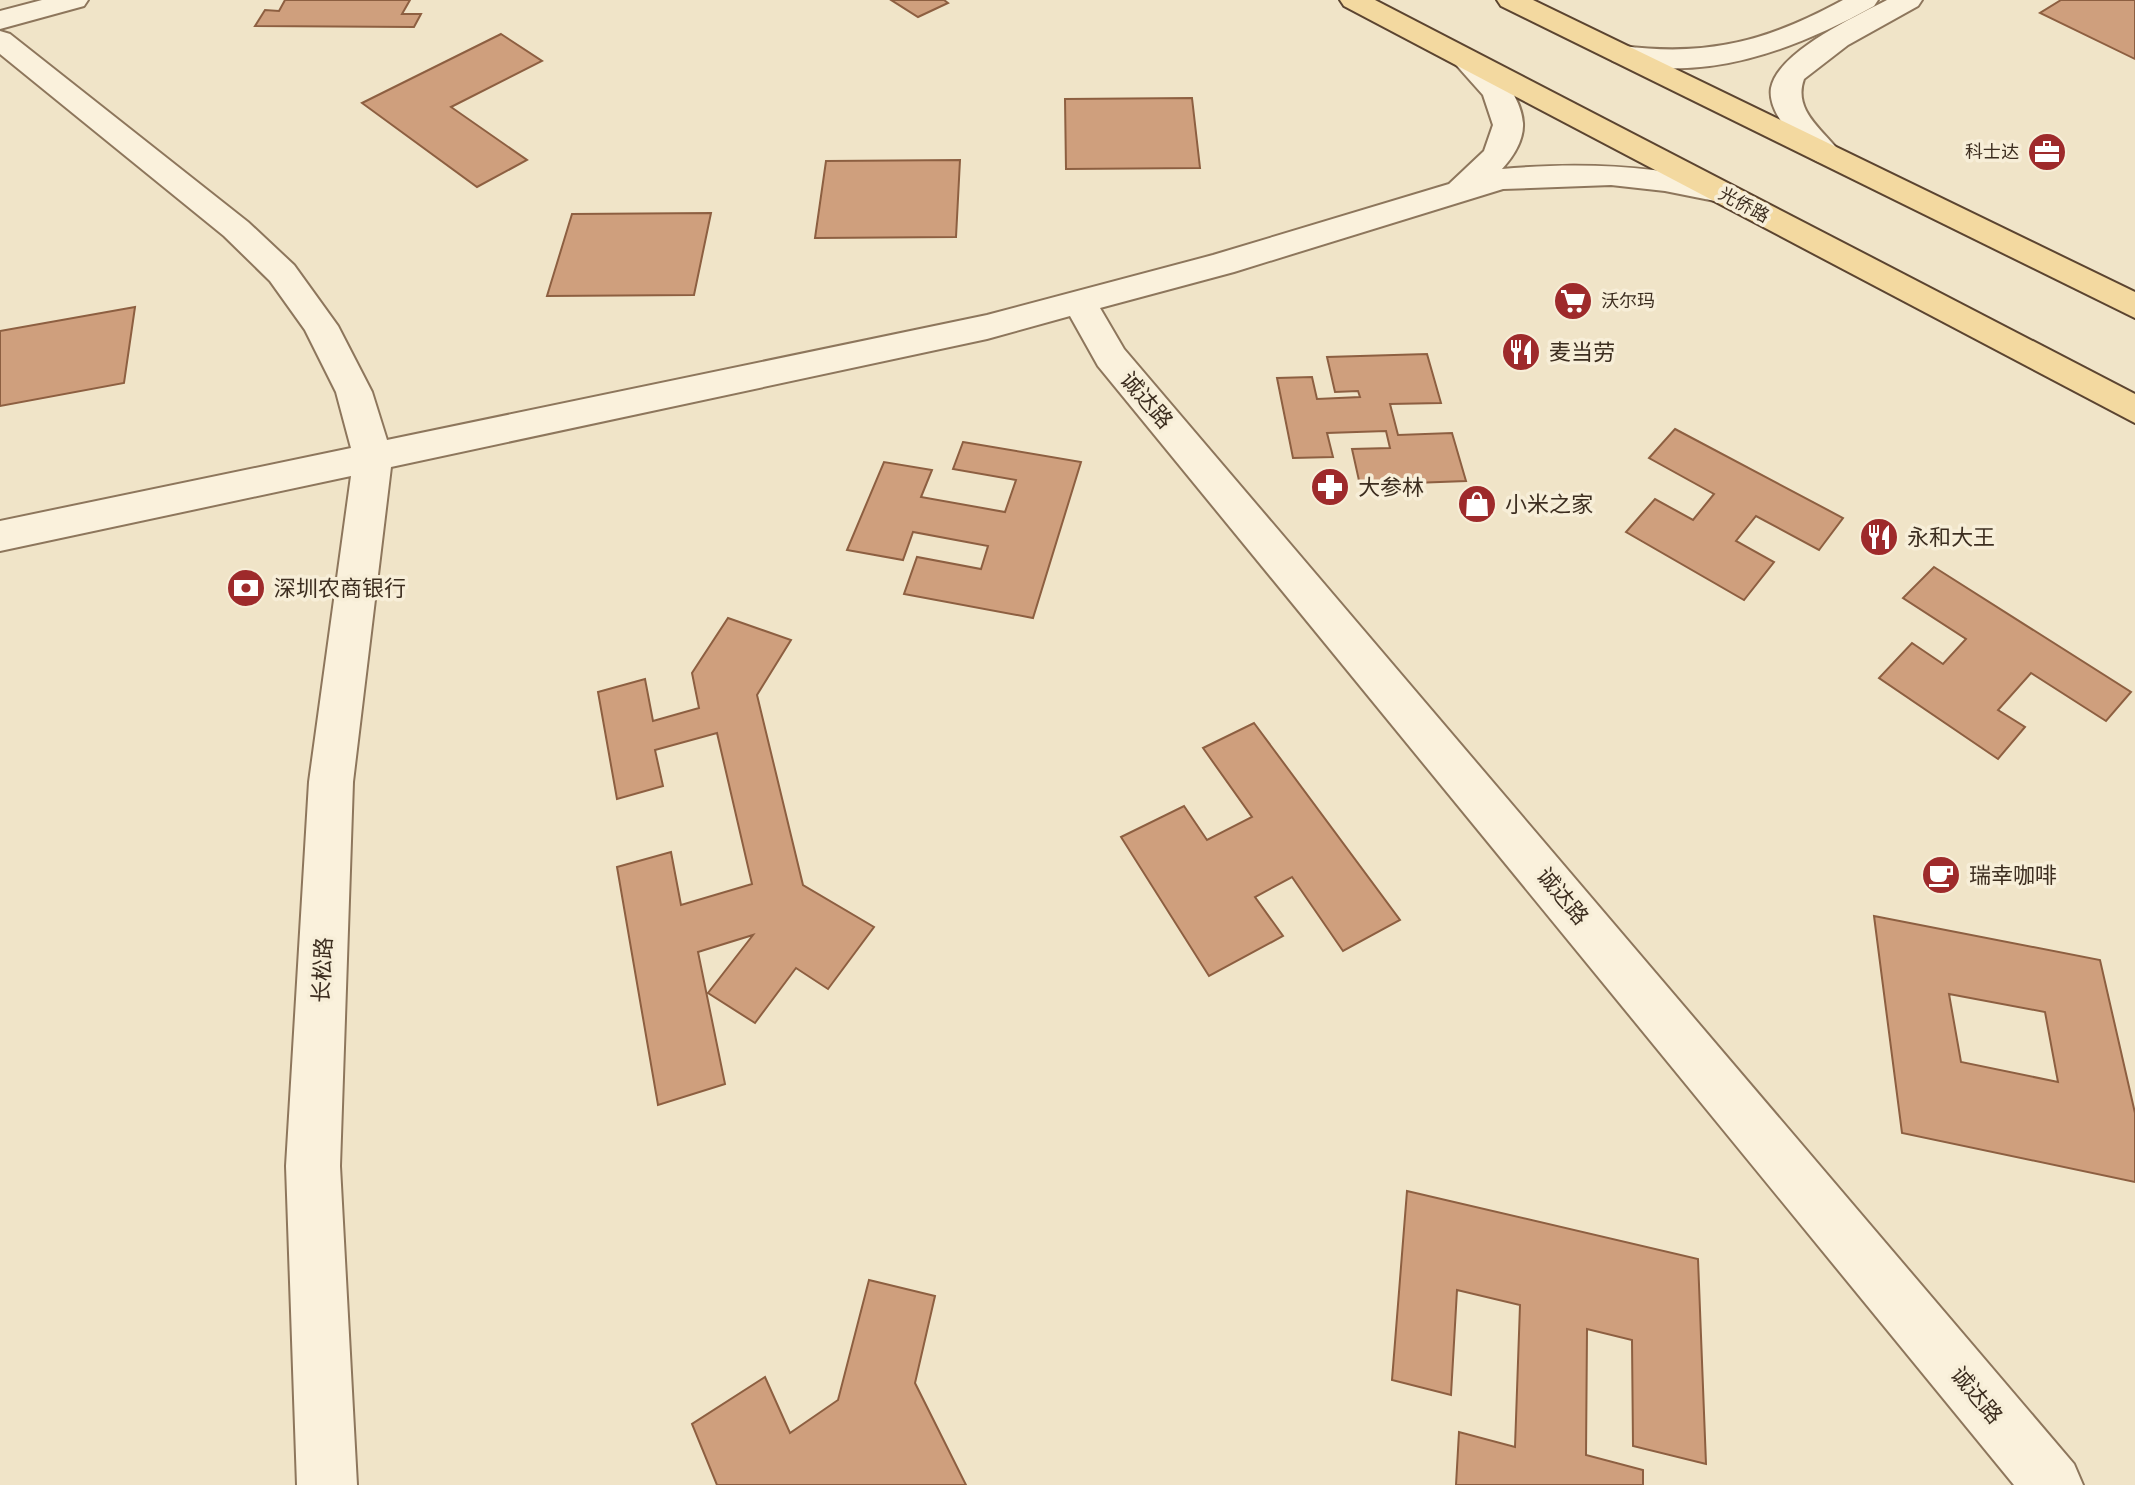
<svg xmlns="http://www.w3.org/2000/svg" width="2135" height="1485" font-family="'Libre Baskerville','Noto Sans SC',serif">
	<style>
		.building { fill: #cf9f7d; stroke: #8d5f41; stroke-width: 2; fill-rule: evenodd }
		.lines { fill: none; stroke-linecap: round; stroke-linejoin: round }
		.minor-casing { stroke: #8d765c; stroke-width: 4 }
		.major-casing { stroke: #5b4430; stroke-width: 4 }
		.minor { fill: #faf1dc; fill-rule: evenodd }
		.major { fill: #f3d9a0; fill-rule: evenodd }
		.labels { text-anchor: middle; stroke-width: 7; stroke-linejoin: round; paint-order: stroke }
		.far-poi-label { font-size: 18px; fill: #3d2e20; stroke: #f7eed8; text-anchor: end }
		.far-street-label { font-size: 18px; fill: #3d2e20; stroke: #f7eed8 }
		.poi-label { font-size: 22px; fill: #3d2e20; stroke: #f7eed8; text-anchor: start }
		.street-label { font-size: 22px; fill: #3d2e20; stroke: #f7eed8 }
	</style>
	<rect width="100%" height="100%" fill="#f0e4c8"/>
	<g class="building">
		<polygon points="285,0 410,0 402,14 421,14 414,27 255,26 265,10 279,11"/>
		<polygon points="891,0 944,0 948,3 918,17"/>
		<polygon points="2061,0 2135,0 2135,59 2040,13"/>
		<polygon points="501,34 542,61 451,107 527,160 477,187 362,103"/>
		<polygon points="1192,98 1200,168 1066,169 1065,99"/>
		<polygon points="960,160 956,237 815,238 826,161"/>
		<polygon points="711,213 694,295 547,296 572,214"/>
		<polygon points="135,307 124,383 0,406 0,331"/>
		<polygon points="1427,354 1441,403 1390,404 1398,435 1452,433 1466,481 1360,485 1352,449 1390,448 1386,431 1327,433 1333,457 1293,458 1277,378 1312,377 1317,399 1360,397 1358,391 1335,392 1327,357"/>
		<polygon points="1675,429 1843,518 1819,550 1756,516 1736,541 1774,562 1744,600 1626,532 1655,499 1693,520 1714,494 1649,458"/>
		<polygon points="963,442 1081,462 1033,618 904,594 917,557 981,569 988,546 913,532 903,560 847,550 884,462 932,470 921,497 1005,512 1016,480 953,469"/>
		<polygon points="1934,567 2131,692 2106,721 2031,673 1998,710 2025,727 1998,759 1879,678 1912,643 1943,664 1966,639 1903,598"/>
		<polygon points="728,618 791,640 757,695 803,885 874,927 828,989 796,968 755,1023 708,993 753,935 698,952 725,1084 658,1105 617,867 671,852 681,905 752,884 717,733 655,750 663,786 617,799 598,692 645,679 653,721 699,708 692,673"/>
		<polygon points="1254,723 1400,920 1343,951 1292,877 1255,897 1283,936 1209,976 1121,837 1184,806 1207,840 1252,817 1203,748"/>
		<path d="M1874 916 2100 960 2135 1113V1182L1902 1133ZM1949 994 2045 1012 2058 1082 1961 1062Z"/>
		<polygon points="1407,1191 1698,1259 1706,1464 1633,1446 1632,1340 1587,1329 1586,1455 1643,1470 1643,1485 1456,1485 1459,1432 1515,1447 1520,1305 1457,1290 1451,1395 1392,1380"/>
		<polygon points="869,1280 935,1296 915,1383 966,1485 717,1485 692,1424 765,1377 790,1433 838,1400"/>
	</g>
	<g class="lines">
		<g class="minor-casing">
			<g id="minor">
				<polygon points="42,0 88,0 84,6 0,29 0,11"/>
				<path d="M1843 0H1878L1874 6C1794 50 1705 84 1613 61L1608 55 1613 49 1623 46C1708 57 1768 41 1843 0Z"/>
				<path d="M1887 0H1922L1918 6 1848 45 1804 79C1792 112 1826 132 1842 155L1837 162C1817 167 1809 157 1797 142 1785 128 1768 107 1771 88 1778 51 1857 16 1887 0Z"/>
				<path d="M0 31 10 34 248 222 294 265 338 326 372 392 387 440 987 315 1213 255 1449 184 1484 151 1493 125 1483 95 1450 58 1455 52C1485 44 1522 95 1523 123 1524 140 1513 157 1502 169 1580 162 1656 165 1731 185L1736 192 1731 199 1720 202 1665 191 1611 185 1503 189 1234 272 1100 308 1124 349 2074 1464 2083 1485H2014L1098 366 1070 316 987 339 391 467 353 782 340 1166 357 1485H297L286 1166 309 782 351 476 0 551V521L351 448 336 392 305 330 270 281 224 236 0 54Z"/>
			</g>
		</g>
		<g class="major-casing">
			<g id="major">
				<polygon points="1340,0 1375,0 2135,394 2135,423 1344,6"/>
				<polygon points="1497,0 1533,0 2135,292 2135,318 1501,6"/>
			</g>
		</g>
		<use href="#minor" class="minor"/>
		<use href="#major" class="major"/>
	</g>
	<defs>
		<g id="office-disc" transform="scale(2)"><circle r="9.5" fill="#9e2a2b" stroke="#f7eed8"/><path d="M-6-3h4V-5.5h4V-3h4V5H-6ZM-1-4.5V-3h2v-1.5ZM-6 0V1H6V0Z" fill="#fff"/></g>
		<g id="supermarket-disc" transform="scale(2)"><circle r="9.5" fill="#9e2a2b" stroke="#f7eed8"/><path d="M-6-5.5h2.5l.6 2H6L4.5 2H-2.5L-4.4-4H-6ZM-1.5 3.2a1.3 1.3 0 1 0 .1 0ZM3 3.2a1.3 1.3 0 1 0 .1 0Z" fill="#fff"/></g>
		<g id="restaurant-disc" transform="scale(2)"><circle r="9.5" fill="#9e2a2b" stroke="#f7eed8"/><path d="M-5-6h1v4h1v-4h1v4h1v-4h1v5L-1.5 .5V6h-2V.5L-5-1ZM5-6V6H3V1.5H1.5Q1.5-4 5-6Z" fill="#fff"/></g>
		<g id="pharmacy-disc" transform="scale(2)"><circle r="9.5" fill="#9e2a2b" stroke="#f7eed8"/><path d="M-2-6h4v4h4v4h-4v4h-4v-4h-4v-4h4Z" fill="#fff"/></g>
		<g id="shop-disc" transform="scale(2)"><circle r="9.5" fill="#9e2a2b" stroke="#f7eed8"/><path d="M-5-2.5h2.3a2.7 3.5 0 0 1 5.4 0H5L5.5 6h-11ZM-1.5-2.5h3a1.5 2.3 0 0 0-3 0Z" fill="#fff"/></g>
		<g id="bank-disc" transform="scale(2)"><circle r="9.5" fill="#9e2a2b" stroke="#f7eed8"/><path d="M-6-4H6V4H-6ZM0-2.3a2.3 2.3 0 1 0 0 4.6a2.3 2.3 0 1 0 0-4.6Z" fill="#fff"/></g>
		<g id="cafe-disc" transform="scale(2)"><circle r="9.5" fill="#9e2a2b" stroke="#f7eed8"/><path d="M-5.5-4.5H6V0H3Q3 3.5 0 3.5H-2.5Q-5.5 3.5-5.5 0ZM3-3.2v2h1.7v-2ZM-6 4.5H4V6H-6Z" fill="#fff"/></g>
	</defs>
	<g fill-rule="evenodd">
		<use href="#office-disc" x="2047" y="152"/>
		<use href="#supermarket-disc" x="1573" y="301"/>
		<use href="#restaurant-disc" x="1521" y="352"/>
		<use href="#pharmacy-disc" x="1330" y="487"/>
		<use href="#shop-disc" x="1477" y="504"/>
		<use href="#restaurant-disc" x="1879" y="537"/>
		<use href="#bank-disc" x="246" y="588"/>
		<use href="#cafe-disc" x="1941" y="875"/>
	</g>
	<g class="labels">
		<g class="far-poi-label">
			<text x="2019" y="158">科士达</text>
			<text x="1601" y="307" text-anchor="start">沃尔玛</text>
		</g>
		<g class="far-street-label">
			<text transform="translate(1744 205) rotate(28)" y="6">光侨路</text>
		</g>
		<g class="poi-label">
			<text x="1549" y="360">麦当劳</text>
			<text x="1358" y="495">大参林</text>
			<text x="1505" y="512">小米之家</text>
			<text x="1907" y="545">永和大王</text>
			<text x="274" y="596">深圳农商银行</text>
			<text x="1969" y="883">瑞幸咖啡</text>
		</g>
		<g class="street-label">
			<text transform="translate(1147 400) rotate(49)" y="8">诚达路</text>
			<text transform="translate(1563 896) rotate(50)" y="8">诚达路</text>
			<text transform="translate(322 970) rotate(-87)" y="8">长松路</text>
			<text transform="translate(1977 1395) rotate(50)" y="8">诚达路</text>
		</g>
	</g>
</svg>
